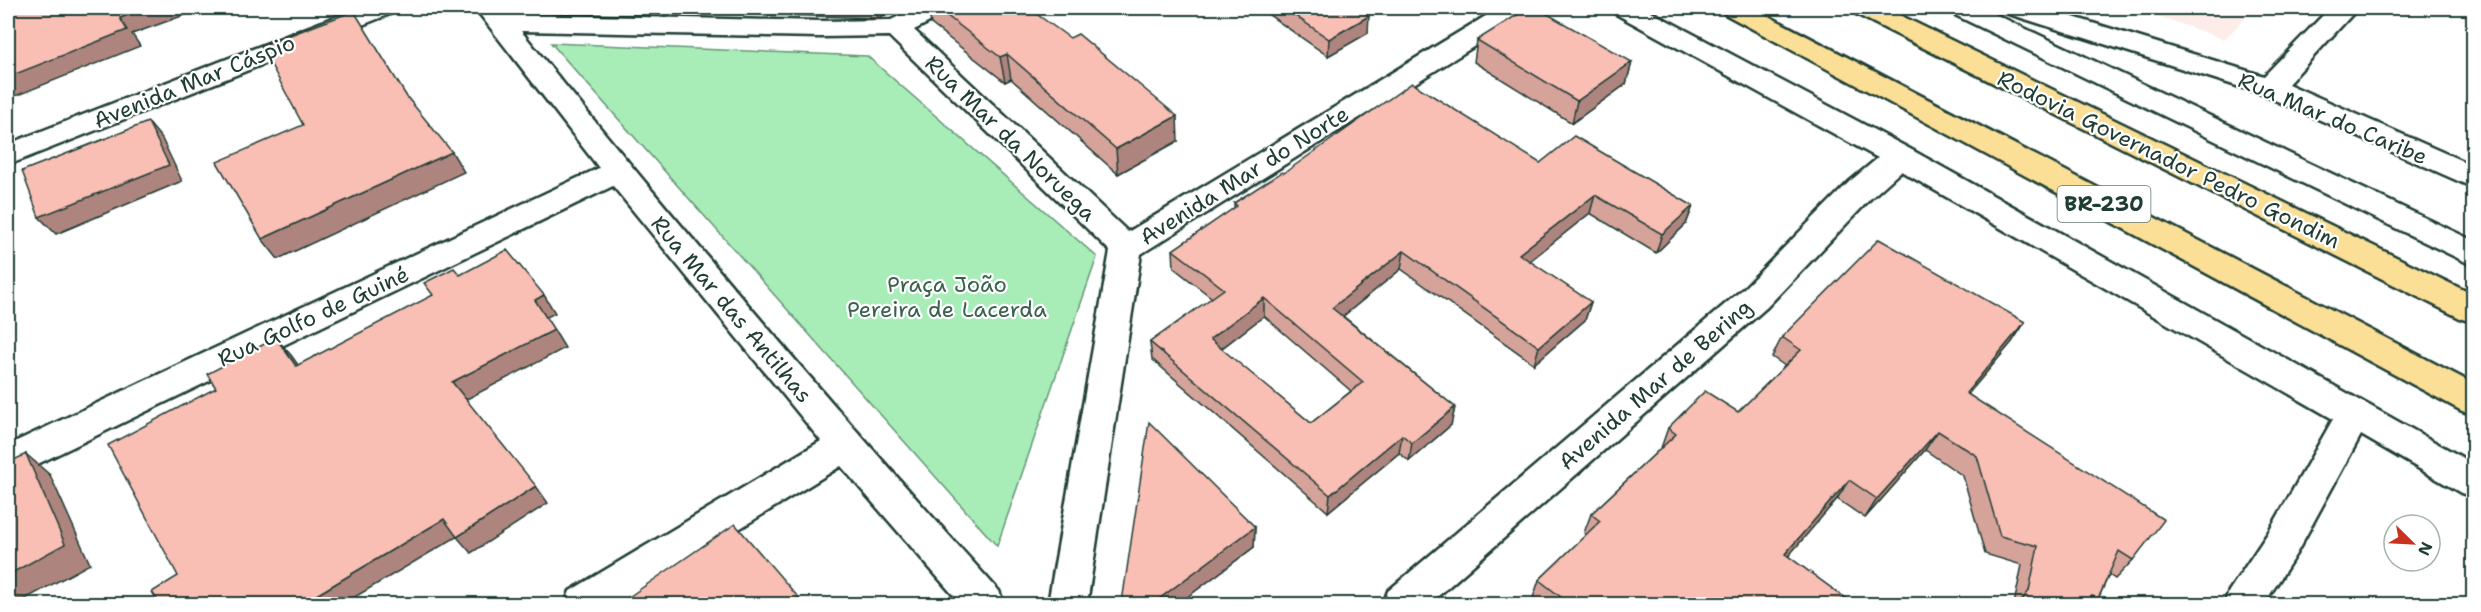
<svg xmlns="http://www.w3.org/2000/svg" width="2481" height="612" font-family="'Shantell Sans',sans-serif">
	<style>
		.built { fill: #fdece8 }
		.green { fill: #a8edb8; stroke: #649576; stroke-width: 1.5 }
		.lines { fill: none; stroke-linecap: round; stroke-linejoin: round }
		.minor-casing { stroke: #1f3d34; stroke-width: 5 }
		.highway-casing { stroke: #1f3d34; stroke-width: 5 }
		.minor { fill: #fff; fill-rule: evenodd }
		.highway { fill: #fbdf96; fill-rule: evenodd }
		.wall { fill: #d6a39b; stroke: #1f3d34; stroke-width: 1.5; fill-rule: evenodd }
		.shaded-wall { fill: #ae857e; stroke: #1f3d34; stroke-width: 1.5 }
		.building { fill: #f9beb4; stroke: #1f3d34; stroke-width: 1.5; fill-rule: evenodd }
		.labels { text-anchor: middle; stroke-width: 4.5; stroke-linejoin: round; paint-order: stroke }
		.shield { fill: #fff; stroke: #627771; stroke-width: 1.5 }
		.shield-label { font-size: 21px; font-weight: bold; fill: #1f3d34 }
		.street-label { font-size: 22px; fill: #1f3d34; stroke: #fff }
		.park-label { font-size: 22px; fill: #3a604e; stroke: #fff }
	</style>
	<rect width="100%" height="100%" fill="#fff"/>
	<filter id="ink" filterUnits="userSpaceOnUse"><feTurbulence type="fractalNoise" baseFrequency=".0167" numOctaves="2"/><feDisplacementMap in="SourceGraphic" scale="12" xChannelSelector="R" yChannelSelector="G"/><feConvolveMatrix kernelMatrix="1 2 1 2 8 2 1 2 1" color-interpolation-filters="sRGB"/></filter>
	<g filter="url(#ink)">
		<polygon class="built" points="2134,8 2256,8 2224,39"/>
		<polygon class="green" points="551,43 867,56 1097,257 997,546"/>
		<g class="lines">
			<g class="minor-casing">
				<g id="minor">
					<polygon points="358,8 394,8 390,14 8,165 8,144"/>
					<path d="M475 8H502L507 14 820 21 891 20 916 8H949L945 14 914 30 1128 232 1499 8H1530L1526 14 1141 254 1087 604H1048L1110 251 889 36 820 37 521 31C676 222 834 409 999 591L1004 604H961L841 466 617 604H565L570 591 821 441 613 186 21 472 8 476V445L599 168Z"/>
					<polygon points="1612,8 1644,8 1910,149 2474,464 2474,497 2461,493 2361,435 2296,554 2264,604 2224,604 2229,591 2270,530 2333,419 1901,171 1871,198 1767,307 1429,604 1383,604 1388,591 1743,289 1849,182 1878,158 1616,14"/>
					<polygon points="1949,8 1982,8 2474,241 2474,266 1953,14"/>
					<polygon points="2005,8 2044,8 2264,76 2330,8 2358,8 2288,84 2474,166 2474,188 2259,93 2009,14"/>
				</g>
			</g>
			<g class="highway-casing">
				<g id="highway">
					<polygon points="1721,8 1753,8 2474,384 2474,415 2462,411 1725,14"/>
					<polygon points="1852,8 1885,8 2474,295 2474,322 2462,319 1856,14"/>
				</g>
			</g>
			<use href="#minor" class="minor"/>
			<use href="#highway" class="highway"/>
		</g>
		<g class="wall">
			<polygon points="650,8 901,8 878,18 652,11"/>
			<polygon points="928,8 937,8 1178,141 1118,174 1011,79 1005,82 931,24"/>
			<polygon points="1259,8 1356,8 1368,33 1328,56"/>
			<polygon points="1477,40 1632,62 1626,84 1572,123 1474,62"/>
			<path d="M1540 163 1693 206 1686 224 1656 253 1590 213 1529 261 1591 302 1585 320 1534 364 1401 269 1343 316 1455 407 1451 425 1409 461 1399 453 1328 512 1152 359 1150 342 1212 298 1174 268 1173 250 1234 208V203L1284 173ZM1264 316 1351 391 1311 423 1221 349Z"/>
			<polygon points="2025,322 2012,342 1968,394 2133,560 2115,579 2109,575 2098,599 2093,604 2014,604 2022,565 1985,554 1963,476 1925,450 1865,518 1837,499 1788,556 1853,604 1542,604 1533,598 1539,580 1586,535 1584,533 1591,514 1661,448 1668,428 1738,412 1785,366 1772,357 1782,337"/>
			<polygon points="1255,527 1254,547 1178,604 1123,604 1122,602"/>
		</g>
		<g class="shaded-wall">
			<polygon points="148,8 204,8 132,34 140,46 8,99 8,77 120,18"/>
			<polygon points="875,8 901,8 878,18"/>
			<polygon points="1369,16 1368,33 1328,56 1329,39"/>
			<polygon points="1007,54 1011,79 1005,82 1000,57"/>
			<polygon points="1632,62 1626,84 1572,123 1577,101"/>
			<polygon points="1177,116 1178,141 1118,174 1116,149"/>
			<polygon points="148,122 162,139 182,181 56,234 39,217"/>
			<polygon points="452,152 464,172 278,259 262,239"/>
			<polygon points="1595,195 1590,213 1515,273 1519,254"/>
			<polygon points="1693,206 1686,224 1656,253 1662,234"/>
			<polygon points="1404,251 1401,269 1331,326 1332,308"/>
			<polygon points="544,295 555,313 545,318 535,300"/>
			<polygon points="1264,298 1264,316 1210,357 1210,339"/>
			<polygon points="1591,302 1585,320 1534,364 1539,347"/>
			<polygon points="2025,322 2012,342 1953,412 1966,393"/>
			<polygon points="554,330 565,348 465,400 452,382"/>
			<polygon points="276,338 291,355 311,383 296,366"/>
			<polygon points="1455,407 1451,425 1409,461 1412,443"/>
			<polygon points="1938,431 1925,450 1865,518 1877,499"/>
			<polygon points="1402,435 1399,453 1328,512 1330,495"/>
			<polygon points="26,454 50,475 90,564 16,604 8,604 8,575"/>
			<polygon points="1849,480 1837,499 1774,573 1785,554"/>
			<polygon points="536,486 548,503 471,553 457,537"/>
			<polygon points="444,519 458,536 343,604 304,604 303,603"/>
			<polygon points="1255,527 1254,547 1178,604 1152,604"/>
		</g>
		<g class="building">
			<polygon points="8,8 148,8 120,18 127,30 8,77"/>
			<polygon points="937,8 1028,8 1070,38 1078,34 1177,116 1116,149 1007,54 1000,57"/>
			<polygon points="1284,8 1356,8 1369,16 1329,39"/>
			<polygon points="1528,8 1537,8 1632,62 1577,101 1477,40"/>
			<polygon points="354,11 407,97 452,152 262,239 217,162 303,125 261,46"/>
			<path d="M1412 83 1540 163 1574 136 1693 206 1662 234 1595 195 1519 254 1591 302 1539 347 1404 251 1332 308 1455 407 1412 443 1402 435 1330 495 1150 342 1224 289 1173 250 1237 206 1234 203 1282 172 1284 173ZM1264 298 1363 382 1311 423 1210 339Z"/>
			<polygon points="148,122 169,165 39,217 22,171"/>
			<polygon points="1879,239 2025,322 1966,393 2164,520 2133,560 2119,551 2098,599 2092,596 2087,604 2019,604 2029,591 2038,546 2000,536 1977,456 1938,431 1877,499 1849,480 1785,554 1853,604 1570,604 1539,580 1600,521 1591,514 1676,434 1668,428 1705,391 1738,412 1801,350 1782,337"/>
			<polygon points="507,250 544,295 535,300 554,330 452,382 536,486 457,537 444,519 303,603 304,604 160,604 152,592 178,576 108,445 216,388 207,374 276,338 296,366 433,295 424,283 454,268 460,275"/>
			<polygon points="1149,422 1255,527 1152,604 1122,602"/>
			<polygon points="26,454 65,544 8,575 8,463"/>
			<polygon points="735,524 804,604 621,604 620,603"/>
		</g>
	</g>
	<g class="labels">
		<rect class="shield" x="2057.5" y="186" width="93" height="36" rx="4.5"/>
		<g class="shield-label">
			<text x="2104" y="211">BR-230</text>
		</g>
		<g class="street-label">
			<text transform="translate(194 81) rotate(-22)" y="8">Avenida Mar Cáspio</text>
			<text transform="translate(2333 118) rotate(23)" y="8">Rua Mar do Caribe</text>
			<text transform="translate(1011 138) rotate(44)" y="8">Rua Mar da Noruega</text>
			<text transform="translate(2169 159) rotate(26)" y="8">Rodovia Governador Pedro Gondim</text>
			<text transform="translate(1244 175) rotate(-32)" y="8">Avenida Mar do Norte</text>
			<text transform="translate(732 309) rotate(50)" y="8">Rua Mar das Antilhas</text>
			<text transform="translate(313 316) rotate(-25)" y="8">Rua Golfo de Guiné</text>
			<text transform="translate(1655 384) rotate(-41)" y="8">Avenida Mar de Bering</text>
		</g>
		<g class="park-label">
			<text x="947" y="292">Praça João<tspan x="947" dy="25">Pereira de Lacerda</tspan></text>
		</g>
	</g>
	<rect width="2481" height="612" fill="none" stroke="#fff" stroke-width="30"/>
	<rect x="15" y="15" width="2451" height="582" fill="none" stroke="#1f3d34" stroke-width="2" filter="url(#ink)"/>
	<g transform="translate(2412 543) rotate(114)"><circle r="28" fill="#ffffff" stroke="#a5b1ae" stroke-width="1.5"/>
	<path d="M0-4.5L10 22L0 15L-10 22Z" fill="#c8321e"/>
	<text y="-9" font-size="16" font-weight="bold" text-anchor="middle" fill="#1f3d34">N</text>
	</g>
</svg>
